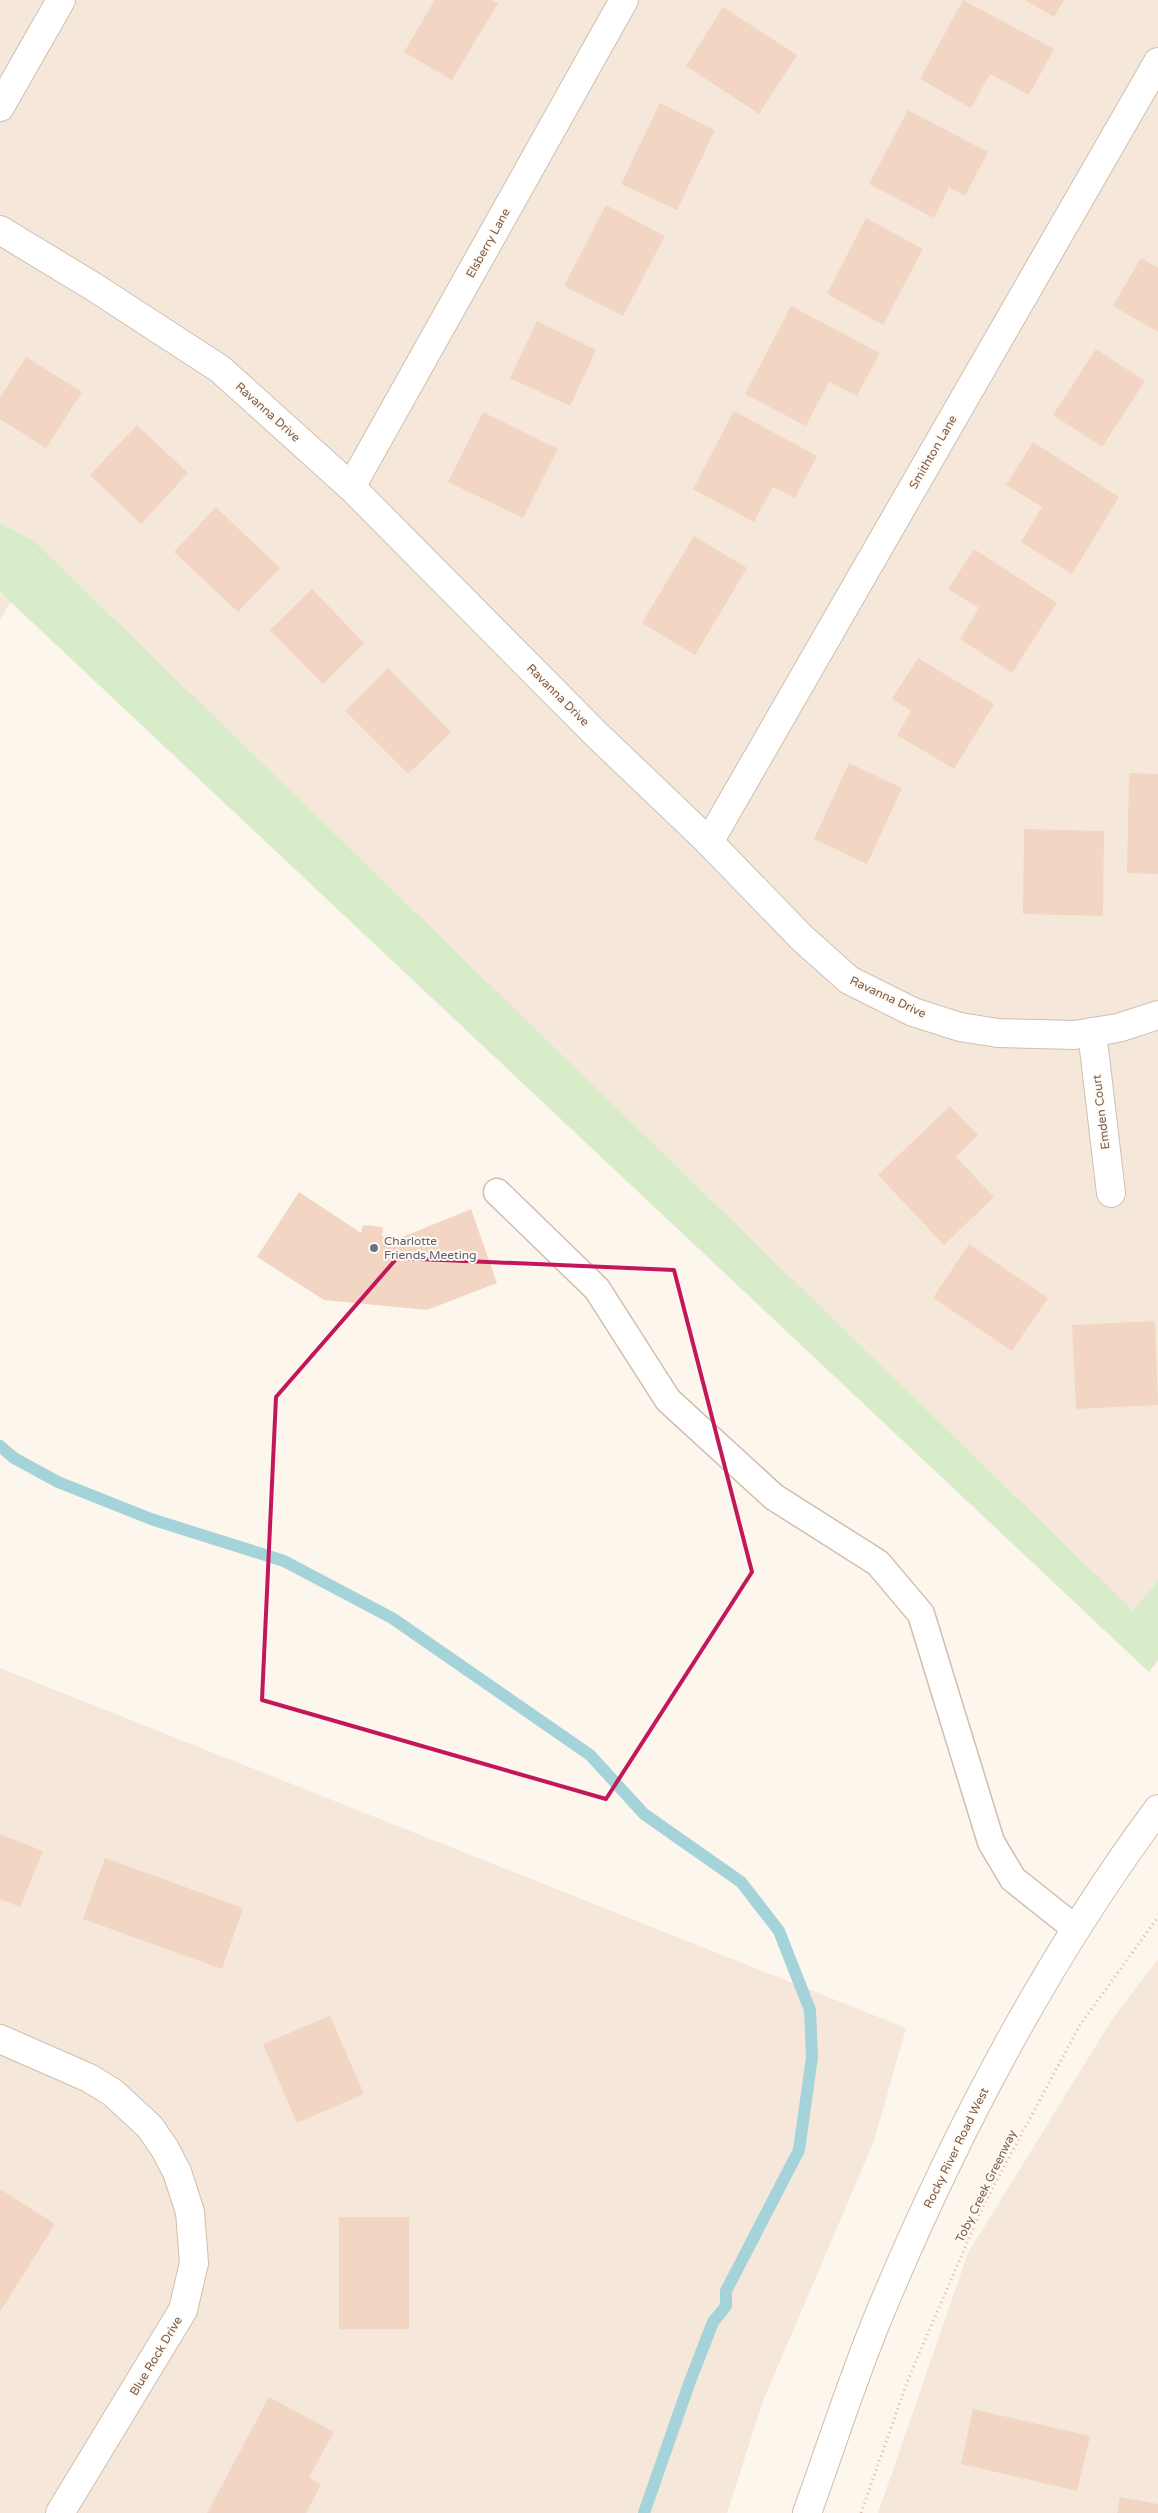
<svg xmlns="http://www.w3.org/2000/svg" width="1158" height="2513" font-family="'Varela Round',sans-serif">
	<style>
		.residential { fill: #f5e8da }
		.green { fill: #d8ecc9 }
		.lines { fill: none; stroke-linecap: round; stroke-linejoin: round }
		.stream { stroke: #a5d3da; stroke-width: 12 }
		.building { fill: #f3d5c3 }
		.service-casing { stroke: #d1beb0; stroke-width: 29 }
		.minor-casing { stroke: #d1beb0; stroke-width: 30 }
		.tertiary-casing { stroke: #d1beb0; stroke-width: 30 }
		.path { stroke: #d9b8a5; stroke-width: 3; stroke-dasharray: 1 4; stroke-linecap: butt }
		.service { stroke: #fff; stroke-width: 26 }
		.minor { stroke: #fff; stroke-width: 28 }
		.tertiary { stroke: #fff; stroke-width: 28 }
		.marked { fill: none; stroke: #c2185b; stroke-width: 4; stroke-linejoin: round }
		.worship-dot { fill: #6b7280; stroke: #fffaf3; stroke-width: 2 }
		.labels { text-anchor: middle; stroke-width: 4; stroke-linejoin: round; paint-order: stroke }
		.street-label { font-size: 12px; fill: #7a5c4d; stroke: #fffaf3 }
		.worship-label { font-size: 12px; fill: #5b616d; stroke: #fffaf3; text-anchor: start }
	</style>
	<rect width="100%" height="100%" fill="#fdf6ec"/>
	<g class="residential">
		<polygon points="0,0 1158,0 1158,1660 1149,1672 11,601 0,620 0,594 9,599 0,592"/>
		<polygon points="0,1668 906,2028 874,2141 763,2401 727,2513 0,2513"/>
		<polygon points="1158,1959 1158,2513 878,2513 968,2253 1111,2021"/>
	</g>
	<polygon class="green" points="0,523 35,542 1133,1611 1158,1581 1158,1660 1149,1672 0,592"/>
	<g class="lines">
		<polyline class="stream" points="0,1446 14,1458 58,1482 151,1519 284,1561 392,1618 590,1755 644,1814 741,1882 779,1931 810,2010 812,2057 799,2150 726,2291 726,2306 713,2322 689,2384 644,2513"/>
	</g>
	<g class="building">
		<polygon points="435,0 492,0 498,3 452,80 404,52"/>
		<polygon points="963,0 1054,49 1029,95 990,74 971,108 920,79"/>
		<polygon points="1025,0 1064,0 1054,17"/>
		<polygon points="723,7 797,55 759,114 686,66"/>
		<polygon points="660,103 715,130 677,210 621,184"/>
		<polygon points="908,110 988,152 965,196 949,187 934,218 869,184"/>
		<polygon points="606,205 665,236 623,316 564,286"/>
		<polygon points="866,218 923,249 883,325 827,294"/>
		<polygon points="1141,258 1158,268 1158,332 1113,306"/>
		<polygon points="791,306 880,353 857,396 829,382 806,426 745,394"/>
		<polygon points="537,321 596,350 570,406 510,378"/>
		<polygon points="1096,349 1145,381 1102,447 1053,415"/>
		<polygon points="26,357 82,392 46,448 0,419 0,398"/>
		<polygon points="734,411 817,456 795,498 773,487 754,522 693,489"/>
		<polygon points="483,412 558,449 523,518 448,482"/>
		<polygon points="137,425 188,473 141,524 90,475"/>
		<polygon points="1033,442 1119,497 1072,574 1021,542 1042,507 1006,485"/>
		<polygon points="216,507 280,568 238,612 174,552"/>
		<polygon points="694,536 747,568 695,655 642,623"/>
		<polygon points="974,549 1057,603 1012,673 960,639 979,608 948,589"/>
		<polygon points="312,589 364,643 323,684 270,630"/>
		<polygon points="918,658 994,704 954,769 897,735 911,711 892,699"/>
		<polygon points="388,668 451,732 408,774 345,711"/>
		<polygon points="849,763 902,788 867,864 814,839"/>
		<polygon points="1129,773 1158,774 1158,874 1127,873"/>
		<polygon points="1024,829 1104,831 1103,916 1023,914"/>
		<polygon points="950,1106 978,1135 956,1157 994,1197 944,1245 878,1175"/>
		<polygon points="299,1192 361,1233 363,1225 383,1227 382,1236 400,1238 471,1209 497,1283 427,1310 324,1300 257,1257"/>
		<polygon points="969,1244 1048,1298 1012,1351 933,1298"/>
		<polygon points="1155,1321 1158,1405 1076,1409 1072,1325"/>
		<polygon points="0,1834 43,1851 20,1907 0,1899"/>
		<polygon points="105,1858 243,1908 222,1969 83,1919"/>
		<polygon points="330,2016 364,2094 297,2123 263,2044"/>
		<polygon points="0,2189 55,2224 0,2312"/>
		<rect x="339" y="2217" width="70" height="112"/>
		<polygon points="269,2397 334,2432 309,2477 321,2485 306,2513 207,2513"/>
		<polygon points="973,2409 1090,2436 1077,2491 961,2464"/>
		<polygon points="1120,2497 1158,2504 1158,2513 1117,2513"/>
	</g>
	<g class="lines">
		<g class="service-casing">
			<polyline id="service" points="497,1192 597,1289 668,1400 774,1497 878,1563 921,1614 991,1842 1013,1879 1076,1929"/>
		</g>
		<g class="minor-casing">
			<g id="minor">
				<polyline points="0,107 61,0"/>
				<polyline points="0,230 94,287 220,369 351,487 596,734 709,842 802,938 849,980 913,1012 960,1027 998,1033 1074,1035 1118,1028 1158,1015"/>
				<polyline points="351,487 624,0"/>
				<polyline points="709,842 1158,62"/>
				<polyline points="1092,1032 1111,1193"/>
				<polyline points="0,2039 89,2078 112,2092 150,2127 165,2149 177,2172 190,2212 194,2263 183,2310 60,2513"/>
			</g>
		</g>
		<g class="tertiary-casing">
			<path id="tertiary" d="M807 2513C831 2447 852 2380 879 2315 953 2137 1043 1964 1158 1809"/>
		</g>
		<polyline class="path" points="861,2513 909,2377 983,2206 1080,2025 1158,1917"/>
		<use href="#service" class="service"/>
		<use href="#minor" class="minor"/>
		<use href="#tertiary" class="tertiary"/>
	</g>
	<path class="marked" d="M397 1258 674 1270 752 1572 606 1799 262 1700 276 1397Z"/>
	<circle class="worship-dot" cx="374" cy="1248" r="5"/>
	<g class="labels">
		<g class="street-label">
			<text transform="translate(488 243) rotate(-61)" y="4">Elsberry Lane</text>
			<text transform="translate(268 412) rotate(42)" y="4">Ravanna Drive</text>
			<text transform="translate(933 452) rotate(-60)" y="4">Smithton Lane</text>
			<text transform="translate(558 695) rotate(45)" y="4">Ravanna Drive</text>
			<text transform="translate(888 997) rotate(25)" y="4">Ravanna Drive</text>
			<text transform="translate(1101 1112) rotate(-97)" y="4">Emden Court</text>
			<text transform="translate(956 2148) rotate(-64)" y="4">Rocky River Road West</text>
			<text transform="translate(986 2186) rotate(-64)" y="4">Toby Creek Greenway</text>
			<text transform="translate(156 2356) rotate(-59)" y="4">Blue Rock Drive</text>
		</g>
		<g class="worship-label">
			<text x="384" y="1245">Charlotte<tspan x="384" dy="14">Friends Meeting</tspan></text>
		</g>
	</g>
</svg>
